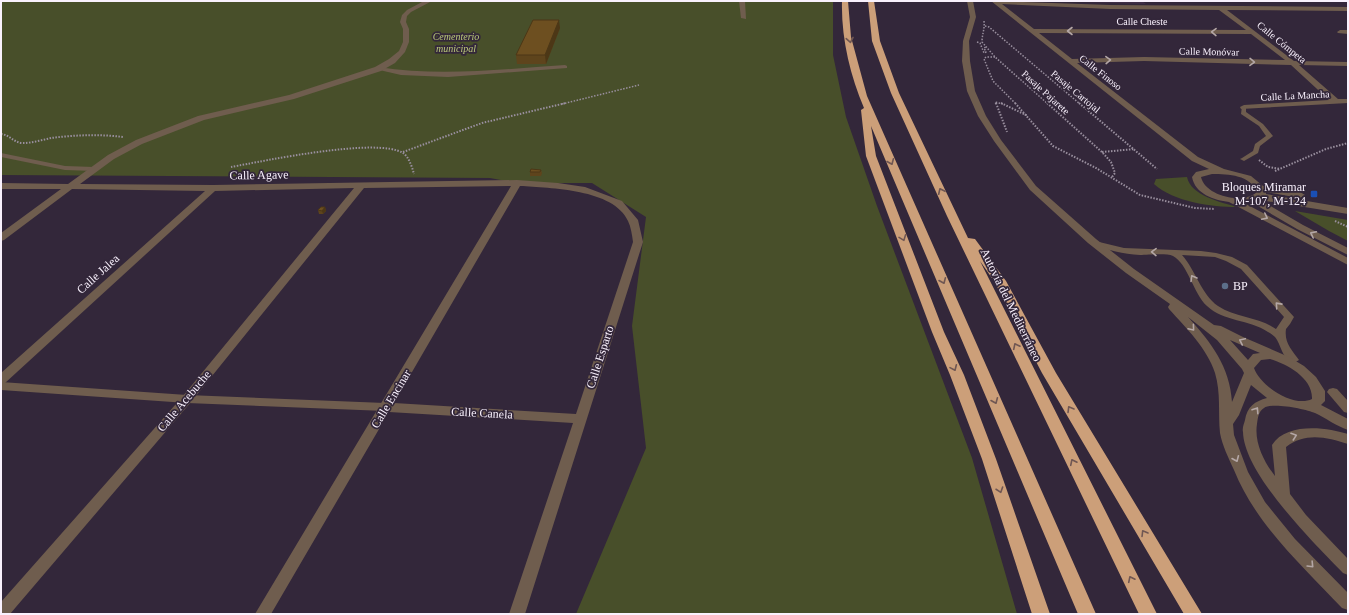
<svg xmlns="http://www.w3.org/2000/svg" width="1349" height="615" font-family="Georgia,serif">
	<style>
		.built { fill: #3f2e47 }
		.green { fill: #484f2a }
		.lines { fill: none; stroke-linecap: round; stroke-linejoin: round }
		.path-far1 { stroke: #998f9e; stroke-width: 1.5; stroke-dasharray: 1.5 1.5; stroke-linecap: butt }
		.path { stroke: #998f9e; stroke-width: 2; stroke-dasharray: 1.5 1.5; stroke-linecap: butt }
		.service { fill: #6f5d4e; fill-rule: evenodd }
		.pedestrian { fill: #6f5d4e; fill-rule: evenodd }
		.minor { fill: #6f5d4e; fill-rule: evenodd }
		.tertiary { fill: #6f5d4e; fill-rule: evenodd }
		.motorway { fill: #cc9f79; fill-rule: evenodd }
		.wall { fill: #5e441c }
		.shaded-wall { fill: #4c3716 }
		.building { fill: #6d4f20; stroke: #4c3716 }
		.oneway { stroke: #b4a7a6 }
		.oneway2 { stroke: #705753 }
		.transit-dot { fill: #1a4fb4; stroke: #33273a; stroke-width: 1.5 }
		.service-dot { fill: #5c6f8a; stroke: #33273a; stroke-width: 1.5 }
		.labels { text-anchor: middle; stroke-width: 3.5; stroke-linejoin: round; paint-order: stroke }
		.far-street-label { font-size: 10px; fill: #f9f1fd; stroke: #33273a }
		.far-park-label { font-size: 10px; font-style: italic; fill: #bbc97a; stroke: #33273a }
		.street-label { font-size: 12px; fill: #f9f1fd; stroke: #33273a }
		.poi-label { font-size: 12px; fill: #f9f1fd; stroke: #33273a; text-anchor: end }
	</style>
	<rect width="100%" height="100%" fill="#33273a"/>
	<polygon class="built" points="1048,1 1142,1 1146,4"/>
	<g class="green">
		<polygon points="1,1 833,1 833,55 846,117 877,206 972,458 1017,614 576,614 646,448 632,326 646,217 592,183 517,183 490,178 1,175"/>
		<path d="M1187 177C1191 196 1221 202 1237 207 1211 207 1174 202 1154 184L1156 179Z"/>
		<polygon points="1295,211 1348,220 1348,241 1329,231"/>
	</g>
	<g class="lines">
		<g class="path-far1">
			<path d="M984 21C985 29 982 34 982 42L995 57 1048 104"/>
			<polyline points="985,26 989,27 1080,104"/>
			<polyline points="977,42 980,43 984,53 986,52 984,48 986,47"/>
			<polyline points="995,57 986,57 984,59 993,81 1016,104"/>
			<polyline points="562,104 639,85"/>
			<polyline points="996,104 995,102 1003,104"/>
		</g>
		<g class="path">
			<polyline points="996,103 1007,132"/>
			<polyline points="1001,103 1028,116"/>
			<polyline points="1015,103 1053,146 1096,168 1140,195 1195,208 1215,209"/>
			<polyline points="1047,103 1102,152 1111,162 1115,173 1112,177"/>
			<polyline points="1079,103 1157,169"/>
			<path d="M1 134C10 135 14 143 23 143 32 143 42 140 51 138 74 135 100 134 123 137"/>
			<polyline points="403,152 482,123 566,103"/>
			<polyline points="1102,152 1135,149"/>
			<polyline points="1259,160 1268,167 1280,169"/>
			<path d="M231 167C264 161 377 137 403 153 409 157 412 167 414 174"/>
			<polyline points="1275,171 1326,149 1348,143"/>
			<polyline points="1335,221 1348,227"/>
		</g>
		<g class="service">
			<polygon points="739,1 745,1 746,19 741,18"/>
			<path d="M565 65 567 66V68L448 77 401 75 375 69 378 67C441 77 502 69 565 65Z"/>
			<polygon points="1242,106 1246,106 1246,112 1263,124 1273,136 1260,146 1258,153 1244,161 1240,159 1242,158 1253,151 1255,144 1266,136 1259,126 1241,114"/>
			<polygon points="1,153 65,166 94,167 98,169 94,171 65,170 1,157"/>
			<path d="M1092 241H1095L1124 248 1201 251 1216 253 1232 257 1247 265 1294 317 1290 324 1286 329C1284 343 1292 350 1299 360L1294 363C1282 360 1281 344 1275 337 1273 335 1270 333 1268 332 1249 319 1224 322 1207 306 1193 293 1188 264 1173 256 1166 253 1148 255 1140 255 1123 254 1108 250 1092 245L1091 243ZM1182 255 1215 257 1226 261 1241 269 1284 317 1276 329C1259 317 1236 318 1218 306 1201 294 1196 271 1182 255Z"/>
		</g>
		<polygon class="pedestrian" points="1,382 187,395 385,403 389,404 391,407 389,410 385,411 187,403 1,390"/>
		<g class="minor">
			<path d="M424 1H432L411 12 407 16 406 22 409 29V42L405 52 395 63 381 71 294 99 204 120 142 144 114 159 80 184 213 185 517 180 558 183 585 187 622 201 638 220 643 242 525 614H509L573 423 389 412 271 614H255L511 186 364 188 191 402 10 614H1V602L183 396 354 188 215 191 5 383 1 384V373L205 191 72 189 4 240 1 241V233L61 189H1V183L68 184 108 155 136 140 198 116 289 95 375 67 389 59 399 51 403 42V29L400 22 402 15 407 10ZM520 186C550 188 614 189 628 221 631 227 632 235 633 242L576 414 394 403Z"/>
			<path d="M991 1 1110 5 1348 7V11L1227 10 1294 61 1348 62V66L1299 65 1338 99H1348V103L1241 109 1240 107 1244 105 1329 100 1291 65 1144 61 1077 63 1198 157 1224 169 1251 176 1263 186 1300 192 1305 195 1300 198 1266 192V194L1348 208V214L1260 200 1303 225 1348 248V255L1297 229 1251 202 1244 203 1348 258V265L1229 202C1214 200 1195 194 1192 177L1196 172 1209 169 1192 161ZM1002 4 1110 9 1219 10 1246 30 1034 29ZM1039 33 1251 34 1285 60 1144 57 1072 59ZM1212 174C1229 174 1250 175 1257 192 1243 205 1205 196 1201 177Z"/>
			<polygon points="1340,30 1348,30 1348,34 1338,33 1337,32"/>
		</g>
		<g class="tertiary">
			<path d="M967 1H973L976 17 969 41 970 61 975 91 986 116 1001 140 1036 186 1096 239 1134 269 1214 325 1221 326 1243 337 1289 357 1304 366 1316 377 1325 391V401L1321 405 1348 419V430C1336 426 1326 418 1315 413 1306 409 1272 402 1264 408 1258 412 1258 418 1257 424 1254 442 1264 462 1275 476L1272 445C1286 422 1327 427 1348 434V444C1327 437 1305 432 1286 447L1290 494 1306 515 1348 559V575L1343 573C1314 543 1244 474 1243 432 1242 428 1244 424 1245 420 1247 407 1255 401 1267 398L1251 385 1239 415 1233 424 1234 435 1248 472 1265 502 1295 539 1348 593V610L1342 608C1303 566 1256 525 1234 470 1229 459 1222 445 1220 433 1218 413 1221 393 1215 373 1207 348 1186 328 1169 309L1168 307 1170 304 1126 273 1088 243 1030 190 994 141 978 116 967 91 962 61 963 41 970 17ZM1188 317 1217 340 1242 369 1244 373 1232 402C1230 367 1211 342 1188 317ZM1230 340 1260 353 1253 354 1248 360ZM1270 359C1287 364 1313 378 1312 399 1294 408 1260 386 1254 368L1261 360Z"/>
			<polygon points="1333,388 1337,389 1348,401 1348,413 1344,412 1327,392 1329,389"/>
		</g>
		<g class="motorway">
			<path d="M842 1H848L851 37 867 96 1096 614H1078L871 126 876 156 944 332 964 375 996 459 1050 614H1032L982 459 950 375 932 332 866 156 861 110 864 108C850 75 841 37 842 1Z"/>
			<polygon points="868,1 874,1 880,41 899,93 968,238 975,239 1006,281 1056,373 1202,614 1184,614 1042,373 994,281 980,261 1157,614 1139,614 947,216 891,93 872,41"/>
		</g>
	</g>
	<g class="wall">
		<polygon points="560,28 546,64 517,64 516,55"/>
		<polygon points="541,170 542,173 541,176 530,176 530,172"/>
		<polygon points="325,207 326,211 323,214 319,214 318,210"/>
	</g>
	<g class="shaded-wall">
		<polygon points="559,20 560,28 546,64 545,55"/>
		<polygon points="325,207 326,211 323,214 322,211"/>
	</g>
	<g class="building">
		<polygon points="533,20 559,20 545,55 516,55"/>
		<polygon points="531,169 541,170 540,172 530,172"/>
		<polygon points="321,207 325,207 322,211 318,210"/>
	</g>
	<defs><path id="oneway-chevron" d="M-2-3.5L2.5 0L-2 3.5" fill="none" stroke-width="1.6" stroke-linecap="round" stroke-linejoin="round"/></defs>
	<g class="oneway">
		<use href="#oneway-chevron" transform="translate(1070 31) rotate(180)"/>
		<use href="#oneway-chevron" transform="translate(1214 32) rotate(-179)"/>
		<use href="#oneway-chevron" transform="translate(1108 60) rotate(-2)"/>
		<use href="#oneway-chevron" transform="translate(1252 62) rotate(1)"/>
		<use href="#oneway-chevron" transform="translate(1265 217) rotate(27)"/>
		<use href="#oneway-chevron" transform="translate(1313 234) rotate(-153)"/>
		<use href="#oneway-chevron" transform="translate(1154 252) rotate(-179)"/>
		<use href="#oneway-chevron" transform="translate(1193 278) rotate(-121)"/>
		<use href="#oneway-chevron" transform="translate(1278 305) rotate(-132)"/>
		<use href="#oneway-chevron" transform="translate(1192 328) rotate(50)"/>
		<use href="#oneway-chevron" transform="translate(1242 341) rotate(-155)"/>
		<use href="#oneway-chevron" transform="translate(1256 410) rotate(-57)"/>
		<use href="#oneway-chevron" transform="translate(1294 436) rotate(-19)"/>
		<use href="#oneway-chevron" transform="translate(1236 459) rotate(67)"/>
		<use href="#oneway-chevron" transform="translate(1311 565) rotate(46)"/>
	</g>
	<g class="oneway2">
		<use href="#oneway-chevron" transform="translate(850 40) rotate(79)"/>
		<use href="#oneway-chevron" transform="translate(891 162) rotate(67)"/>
		<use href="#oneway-chevron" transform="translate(941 191) rotate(-115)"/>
		<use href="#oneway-chevron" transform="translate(903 238) rotate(69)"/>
		<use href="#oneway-chevron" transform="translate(943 281) rotate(67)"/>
		<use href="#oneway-chevron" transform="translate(1016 346) rotate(-116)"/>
		<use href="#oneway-chevron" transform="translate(954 368) rotate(66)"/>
		<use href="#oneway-chevron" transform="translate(995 401) rotate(67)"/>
		<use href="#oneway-chevron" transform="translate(1070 409) rotate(-121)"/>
		<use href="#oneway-chevron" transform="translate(1073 462) rotate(-116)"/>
		<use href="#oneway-chevron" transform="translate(1000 490) rotate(71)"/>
		<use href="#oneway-chevron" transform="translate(1144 533) rotate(-121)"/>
		<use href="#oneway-chevron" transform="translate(1131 579) rotate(-116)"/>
	</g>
	<rect class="transit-dot" x="1310" y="190" width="8" height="8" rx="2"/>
	<circle class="service-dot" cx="1225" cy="286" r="4"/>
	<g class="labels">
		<g class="far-street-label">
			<text x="1142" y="25">Calle Cheste</text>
			<text transform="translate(1282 42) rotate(39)" y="4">Calle Cómpeta</text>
			<text transform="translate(1209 51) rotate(1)" y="4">Calle Monóvar</text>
			<text transform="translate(1101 72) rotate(38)" y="4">Calle Finoso</text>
			<text transform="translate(1076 91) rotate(40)" y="4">Pasaje Cartojal</text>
			<text transform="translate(1046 92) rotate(42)" y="4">Pasaje Pajarete</text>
			<text transform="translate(1295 95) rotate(-3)" y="4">Calle La Mancha</text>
		</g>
		<g class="far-park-label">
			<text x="456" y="40">Cementerio<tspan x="456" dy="12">municipal</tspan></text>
		</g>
		<g class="street-label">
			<text transform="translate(259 175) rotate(-1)" y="4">Calle Agave</text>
			<text transform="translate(98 274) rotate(-42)" y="4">Calle Jalea</text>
			<text transform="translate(1011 305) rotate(64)" y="4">Autovía del Mediterráneo</text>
			<text transform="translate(600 357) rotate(-72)" y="4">Calle Esparto</text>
			<text transform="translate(391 399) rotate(-59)" y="4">Calle Encinar</text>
			<text transform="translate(184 401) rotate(-50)" y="4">Calle Acebuche</text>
			<text transform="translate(482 413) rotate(3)" y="4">Calle Canela</text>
		</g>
		<g class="poi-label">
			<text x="1306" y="191">Bloques Miramar<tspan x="1306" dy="14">M-107, M-124</tspan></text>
			<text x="1233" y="290" text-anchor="start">BP</text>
		</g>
	</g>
	<rect width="1349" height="615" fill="none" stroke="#f9f1fd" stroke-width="4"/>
</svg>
